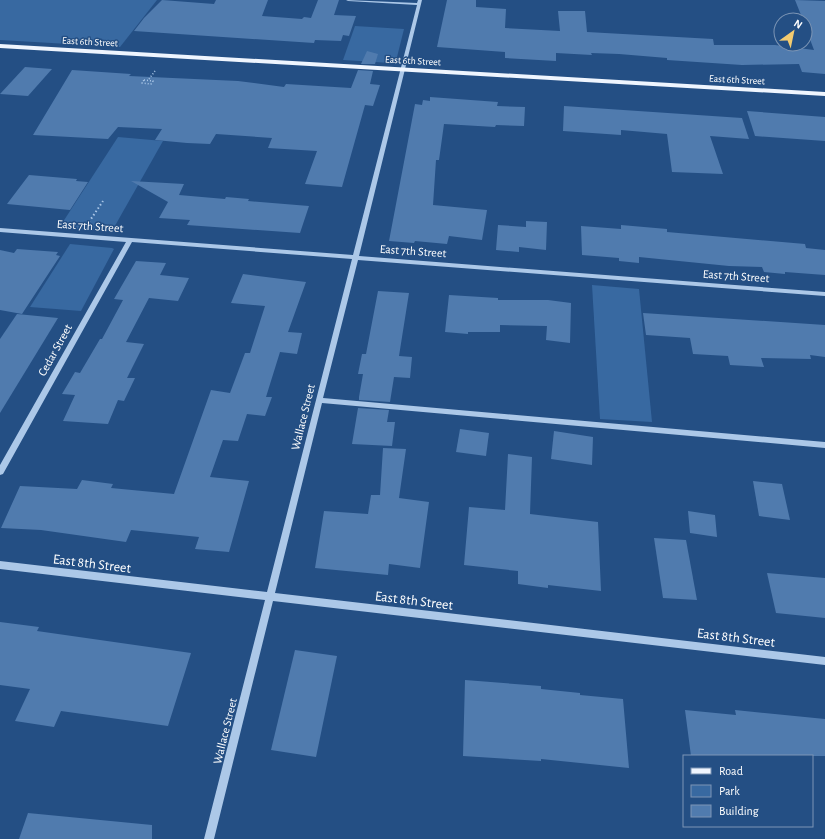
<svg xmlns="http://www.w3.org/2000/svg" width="825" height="839" font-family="'Alegreya Sans',sans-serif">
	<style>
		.green { fill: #3869a1 }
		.building { fill: #507bae }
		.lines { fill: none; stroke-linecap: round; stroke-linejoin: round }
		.path-far1 { stroke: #acc8e8; stroke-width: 1.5; stroke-dasharray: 1 2; stroke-linecap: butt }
		.path { stroke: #acc8e8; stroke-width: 2; stroke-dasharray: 1.5 2.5; stroke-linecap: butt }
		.minor { fill: #acc8e8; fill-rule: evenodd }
		.major { fill: #eff5fe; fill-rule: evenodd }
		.labels { text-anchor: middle; stroke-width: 3; stroke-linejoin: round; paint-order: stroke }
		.far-street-label { font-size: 10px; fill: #fff; stroke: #244f84 }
		.street-label { font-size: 12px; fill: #fff; stroke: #244f84 }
		.near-street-label { font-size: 14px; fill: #fff; stroke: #244f84 }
	</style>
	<rect width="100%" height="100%" fill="#244f84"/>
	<g class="green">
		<polygon points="0,0 157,0 120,47 0,40"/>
		<polygon points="355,26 404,29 396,61 391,63 343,60"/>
		<polygon points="118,137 163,141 112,231 59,228"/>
		<polygon points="70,244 112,248 114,249 81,311 30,307"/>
		<polygon points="592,285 639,289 652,422 600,419"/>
	</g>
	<g class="building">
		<polygon points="162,0 214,4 216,0 268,0 262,16 302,19 304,17 311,18 318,0 339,0 334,15 356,16 349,36 343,35 341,41 315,40 314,43 134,31 144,18"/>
		<polygon points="447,0 476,0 476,7 506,9 505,28 560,31 558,11 585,11 587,32 713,39 714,45 775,45 814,50 805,26 805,20 803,20 795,0 825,1 825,74 802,72 799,64 742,65 667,60 667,58 619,54 591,53 592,55 556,53 556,61 505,58 505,52 437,47"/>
		<polygon points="367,51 378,54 375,64 361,64"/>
		<polygon points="25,67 52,69 28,96 0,94"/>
		<polygon points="72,70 131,74 129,76 238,81 284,87 286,84 351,88 358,70 373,71 370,84 380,85 373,106 365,105 342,187 305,184 317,151 268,148 272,138 216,134 210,144 187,143 155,140 162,129 118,127 108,139 33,135"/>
		<polygon points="430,97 498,102 497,106 525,107 524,126 496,125 495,127 444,124 439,160 436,160 433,205 487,210 482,240 449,236 447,244 415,241 414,243 389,241 415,104 422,105 423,100 430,101"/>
		<polygon points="564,106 742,118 749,139 710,136 723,174 672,172 667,134 621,130 621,135 563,131"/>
		<polygon points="747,111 825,117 825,141 755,136"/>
		<polygon points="29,175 77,179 76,181 88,182 70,210 7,204"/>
		<polygon points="131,181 184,184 179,195 225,199 226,197 249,199 248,201 309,206 300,233 187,225 190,220 159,218 168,202"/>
		<polygon points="526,221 547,222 546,250 519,247 519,252 496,250 498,225 526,227"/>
		<polygon points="621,225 667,229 667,232 805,244 806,248 825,250 825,275 785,272 785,274 764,272 762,267 729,266 639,257 639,263 619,261 619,258 582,255 581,226 621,229"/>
		<polygon points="17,249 58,252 56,255 60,256 22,314 0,310 0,250 14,253"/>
		<polygon points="136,261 166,263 160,275 189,278 178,301 149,298 126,342 144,344 127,378 135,378 124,401 118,400 108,424 63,421 75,395 62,394 75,372 80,373 100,339 102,339 123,300 114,299"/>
		<polygon points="243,274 306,282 288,332 302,333 297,354 280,352 266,397 272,397 265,416 247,414 238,441 223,440 210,477 249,481 229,552 195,549 199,537 131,530 126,542 41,530 1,528 20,486 77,489 82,480 113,484 111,488 174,494 211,390 230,393 245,353 250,353 265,306 231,303"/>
		<polygon points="378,291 409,293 399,356 412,357 410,378 394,377 390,402 359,400 359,397 363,374 358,374 362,354 366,354"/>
		<polygon points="449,295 498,298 498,300 548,300 571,303 570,343 546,340 547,326 500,325 500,332 468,332 468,334 445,332"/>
		<polygon points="643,313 825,325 825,357 810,355 811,359 761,358 764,367 730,365 728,356 693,354 690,338 646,335"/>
		<polygon points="17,314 58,318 0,413 0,339"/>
		<polygon points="358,408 389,410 387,422 395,422 392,446 352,444"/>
		<polygon points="460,429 489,433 486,456 456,452"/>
		<polygon points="554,431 593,437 592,465 551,459"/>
		<polygon points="383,448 406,449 399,498 429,502 420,568 389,564 388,575 315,568 324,511 368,514 371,495 380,495"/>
		<polygon points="508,454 532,457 530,514 598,522 601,591 548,585 548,588 518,584 518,571 464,565 469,507 505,510"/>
		<polygon points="753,481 782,484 790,520 759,516"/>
		<polygon points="688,511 715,515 717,537 690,533"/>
		<polygon points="654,538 686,540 697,600 663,598"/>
		<polygon points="767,573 825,578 825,618 776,613"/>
		<polygon points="0,622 39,627 37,631 191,653 168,726 61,711 54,727 15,721 30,689 0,685"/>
		<polygon points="295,650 337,656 316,757 271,750"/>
		<polygon points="465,680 541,686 541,689 580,693 580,695 623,699 629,768 541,759 541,761 463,756"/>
		<polygon points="685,710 736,715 735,710 825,719 825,756 691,756"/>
		<polygon points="28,813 152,825 152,839 19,839"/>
	</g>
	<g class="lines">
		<g class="path-far1">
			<polyline points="149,79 155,71"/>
			<polygon points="144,80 153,81 151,84 142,83"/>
		</g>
		<polyline class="path" points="89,222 103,201"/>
		<polygon class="minor" points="346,0 417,3 418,0 422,0 359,256 825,292 825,296 358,260 323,398 825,442 825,448 322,403 275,593 825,657 825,665 273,601 214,839 204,839 265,600 0,569 0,561 267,592 352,259 132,242 3,474 0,475 0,465 126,242 0,232 0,228 353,255 417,5 348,1"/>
		<polygon class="major" points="0,44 825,92 825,96 0,48"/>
	</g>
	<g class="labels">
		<g class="far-street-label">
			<text transform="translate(90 41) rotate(3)" y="4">East 6th Street</text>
			<text transform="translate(413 60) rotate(3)" y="4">East 6th Street</text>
			<text transform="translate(737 79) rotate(3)" y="4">East 6th Street</text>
		</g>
		<g class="street-label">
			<text transform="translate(90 226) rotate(4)" y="4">East 7th Street</text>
			<text transform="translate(413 251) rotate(4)" y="4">East 7th Street</text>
			<text transform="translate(736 276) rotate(4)" y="4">East 7th Street</text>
			<text transform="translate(55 350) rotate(-61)" y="4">Cedar Street</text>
			<text transform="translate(303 417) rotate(-76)" y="4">Wallace Street</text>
			<text transform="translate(225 731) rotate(-76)" y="4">Wallace Street</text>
		</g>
		<g class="near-street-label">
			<text transform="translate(92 563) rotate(7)" y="5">East 8th Street</text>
			<text transform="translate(414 600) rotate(7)" y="5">East 8th Street</text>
			<text transform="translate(736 637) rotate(7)" y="5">East 8th Street</text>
		</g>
	</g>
	<rect x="683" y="755" width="130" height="72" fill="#244f84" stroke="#7c95b5"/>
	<rect x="691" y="768" width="20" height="6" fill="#eff5fe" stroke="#7c95b5"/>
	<text x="719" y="775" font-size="12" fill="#ffffff">Road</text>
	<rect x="691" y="785" width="20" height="12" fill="#3869a1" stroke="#7c95b5"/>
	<text x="719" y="795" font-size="12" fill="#ffffff">Park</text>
	<rect x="691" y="805" width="20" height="12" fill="#507bae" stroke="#7c95b5"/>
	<text x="719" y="815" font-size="12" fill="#ffffff">Building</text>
	<g transform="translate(793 32) rotate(33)"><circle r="19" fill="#244f84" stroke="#7c95b5"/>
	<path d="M0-3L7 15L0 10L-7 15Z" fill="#f3cb70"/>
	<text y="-6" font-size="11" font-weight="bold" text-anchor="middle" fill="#ffffff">N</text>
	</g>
</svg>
